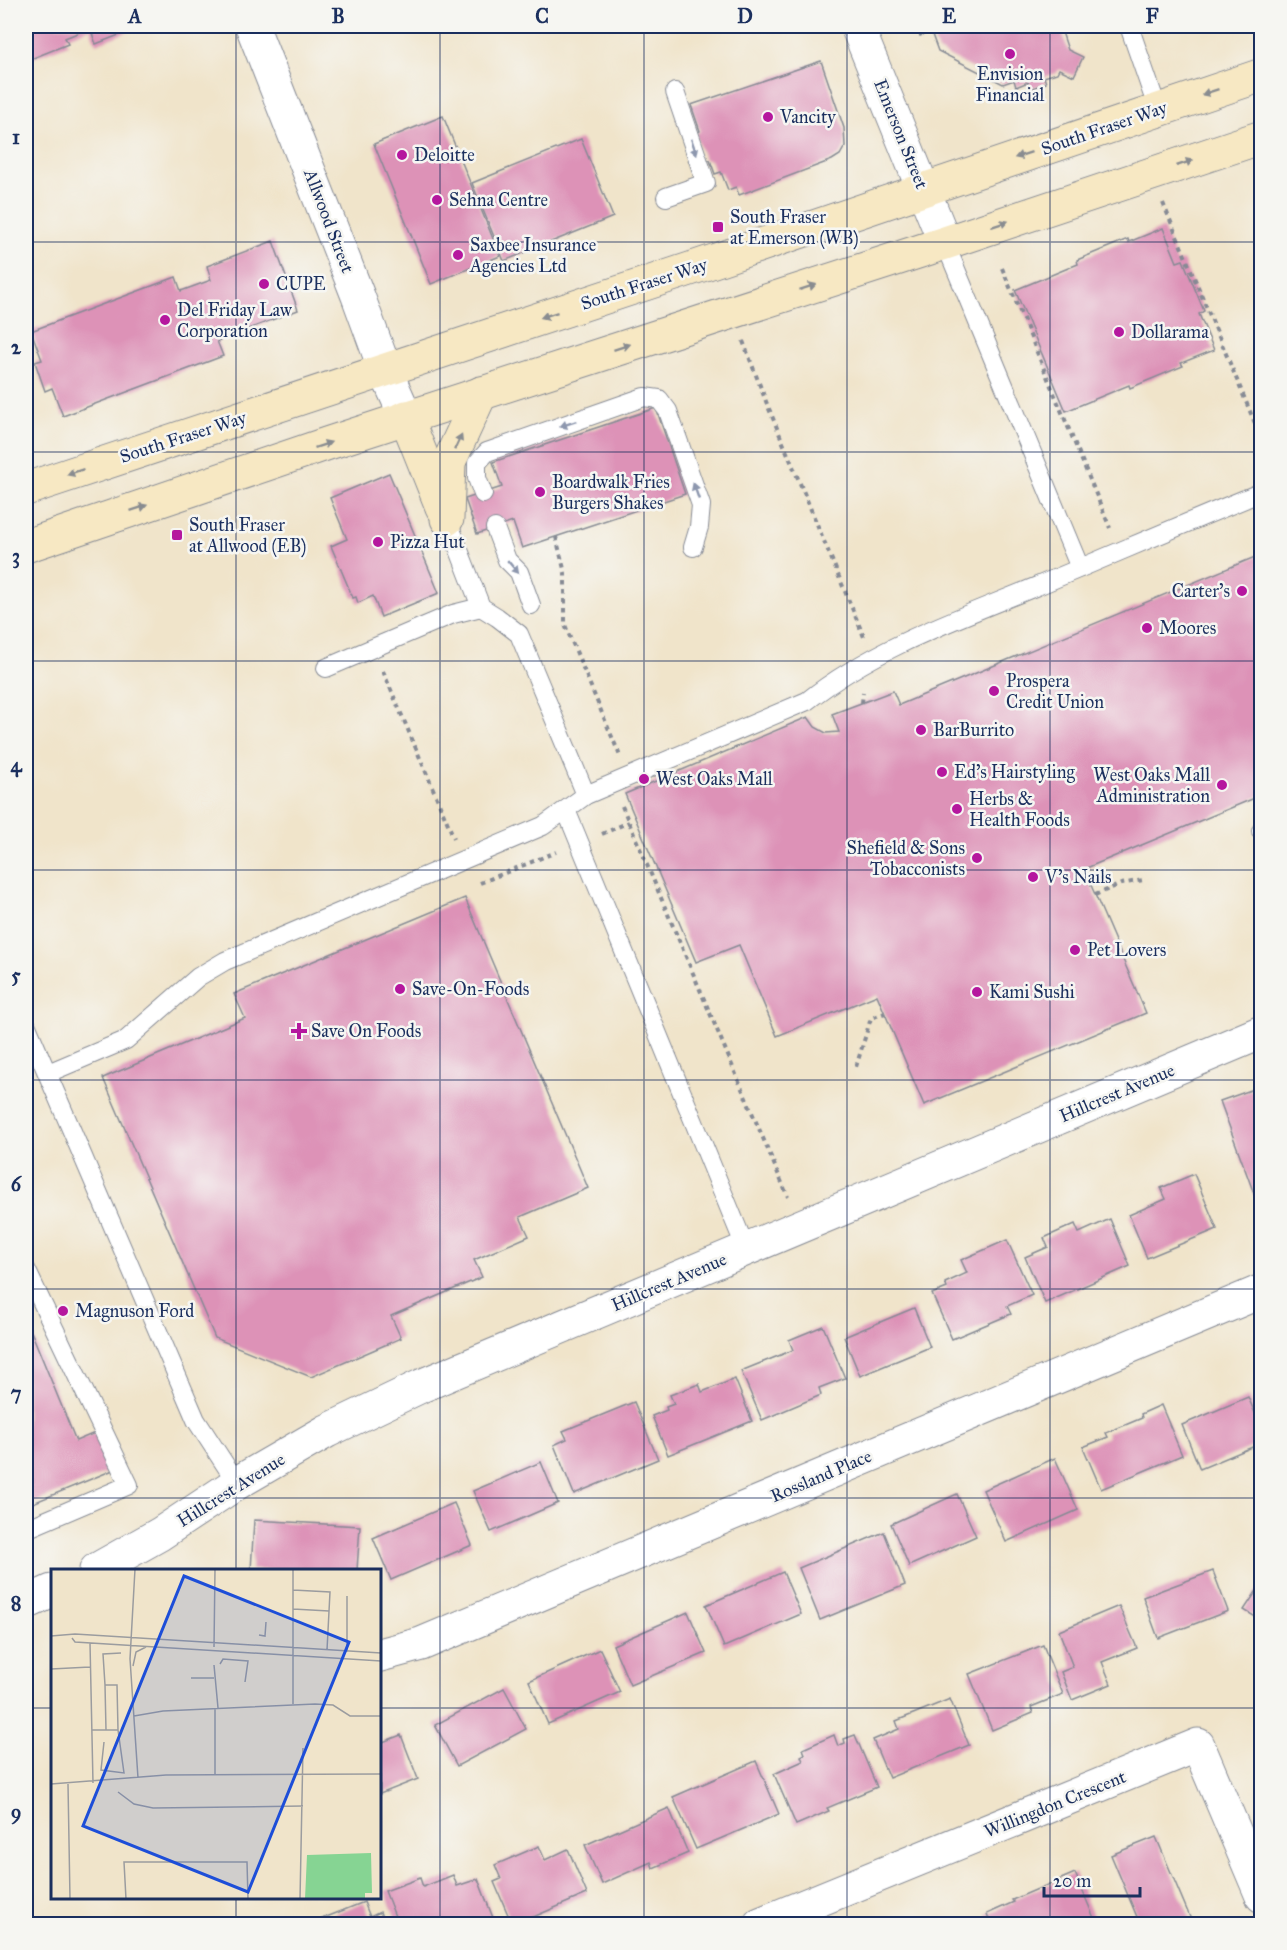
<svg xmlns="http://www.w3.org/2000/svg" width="1287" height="1950" font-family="'IM FELL Great Primer',serif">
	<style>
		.building { fill: #dd92b7 }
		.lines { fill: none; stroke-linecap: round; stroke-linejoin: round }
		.service-casing { stroke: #868a94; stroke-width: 20 }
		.minor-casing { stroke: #868a94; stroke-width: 35 }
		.tertiary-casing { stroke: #868a94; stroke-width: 35 }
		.secondary-casing { stroke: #868a94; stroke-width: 35 }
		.path { stroke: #868a94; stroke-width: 4; stroke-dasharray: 4.5 4.5; stroke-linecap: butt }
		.service { stroke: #fff; stroke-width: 18 }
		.minor { stroke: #fff; stroke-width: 33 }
		.tertiary { stroke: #fff; stroke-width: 33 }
		.secondary { stroke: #f7e8c3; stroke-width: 33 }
		.oneway { fill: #898c90 }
		.oneway2 { fill: #8d97ae }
		.grid { fill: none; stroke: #1b2f5e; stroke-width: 1.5; stroke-opacity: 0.55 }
		.poi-dot { fill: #b5179e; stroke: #f6f6f2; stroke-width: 2 }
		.labels { text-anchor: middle; stroke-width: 5; stroke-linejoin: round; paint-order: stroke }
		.poi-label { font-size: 18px; fill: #1b2f5e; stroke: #f6f6f2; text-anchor: start }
		.street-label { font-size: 18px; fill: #1b2f5e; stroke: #f6f6f2 }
		.inset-road { fill: none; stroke: #9b9c9f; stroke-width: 1.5 }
		.view { fill: #1d4ed8; fill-opacity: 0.15; stroke: #1d4ed8; stroke-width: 3 }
		.inset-edge { fill: none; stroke: #1b2f5e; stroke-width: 3 }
		.neatline { fill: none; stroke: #1b2f5e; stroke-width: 2 }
		.grid-label { font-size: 20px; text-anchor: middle; font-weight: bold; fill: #1b2f5e }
	</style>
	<rect width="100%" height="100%" fill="#f6f6f2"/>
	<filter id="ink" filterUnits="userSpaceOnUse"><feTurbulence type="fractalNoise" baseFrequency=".0167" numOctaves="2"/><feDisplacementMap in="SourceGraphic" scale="12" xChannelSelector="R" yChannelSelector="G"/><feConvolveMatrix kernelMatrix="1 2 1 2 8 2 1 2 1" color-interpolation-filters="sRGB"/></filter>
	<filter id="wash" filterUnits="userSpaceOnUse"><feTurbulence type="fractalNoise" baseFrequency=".008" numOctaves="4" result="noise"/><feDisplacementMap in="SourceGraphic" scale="24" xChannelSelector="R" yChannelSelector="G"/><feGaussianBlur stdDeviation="1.35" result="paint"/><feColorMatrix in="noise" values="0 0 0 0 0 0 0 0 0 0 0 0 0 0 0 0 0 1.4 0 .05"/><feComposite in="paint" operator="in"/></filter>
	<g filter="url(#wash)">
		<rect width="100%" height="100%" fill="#f0e4ca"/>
		<g id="blocks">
			<g class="building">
				<polygon points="26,26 142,26 96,44 90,28 65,38 68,44 26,61"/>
				<polygon points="916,26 1060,26 1068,50 1083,57 1074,76 1059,69 1057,73 1044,77 1046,83 1030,89 1028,82 1016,87 1014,80 1003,84 938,51 931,32 920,36"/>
				<polygon points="821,61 844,128 845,146 840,155 832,160 739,195 736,187 728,190 721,172 715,174 710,160 704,159 695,134 700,131 691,105"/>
				<polygon points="443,116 500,256 431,284 374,144"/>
				<polygon points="581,139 613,217 504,261 472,183"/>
				<polygon points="1163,228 1177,262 1183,260 1204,311 1199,314 1214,350 1181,363 1183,366 1130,388 1129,385 1066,411 1015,290 1078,264 1077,260 1128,239 1129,242"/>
				<polygon points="273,241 298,310 217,341 223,356 63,416 52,388 45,391 35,362 42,360 31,331 176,277 181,291 211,280 207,266"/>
				<polygon points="656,408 685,494 522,548 513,522 477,534 465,499 502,487 493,462"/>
				<polygon points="389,473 439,593 381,617 373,596 358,603 356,597 353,598 331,546 347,539 330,498"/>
				<polygon points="1262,554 1262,795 1084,869 1146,1013 924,1105 877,995 777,1036 739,945 696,962 625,794 808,717 815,727 826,733 839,732 832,714 893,691 899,705"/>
				<polygon points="465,898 588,1188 520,1217 529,1236 474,1260 482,1277 391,1316 401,1338 311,1377 215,1338 103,1078 245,1018 234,994"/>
				<polygon points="1262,1086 1262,1210 1260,1210 1220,1101"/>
				<polygon points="1194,1174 1217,1229 1147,1258 1129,1215 1166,1199 1161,1188"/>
				<polygon points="1110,1219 1130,1266 1045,1303 1025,1257 1048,1247 1044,1238 1075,1224 1079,1233"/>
				<polygon points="1007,1240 1032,1295 1007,1306 1011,1314 952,1339 932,1294 947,1288 945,1283 967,1273 961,1260"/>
				<polygon points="914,1308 930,1347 860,1376 844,1337"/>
				<polygon points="26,1319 76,1441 97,1432 113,1470 26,1506"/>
				<polygon points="823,1326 845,1378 819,1388 821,1395 762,1420 741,1371 793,1350 789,1340"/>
				<polygon points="735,1379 752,1421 668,1455 652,1416 667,1410 666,1407 674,1404 670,1395 699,1384 702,1392"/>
				<polygon points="1248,1397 1262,1429 1262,1443 1200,1469 1182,1425"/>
				<polygon points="634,1402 658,1459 574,1494 554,1445 567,1439 563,1431"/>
				<polygon points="1161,1405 1182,1455 1101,1489 1083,1447 1108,1437 1106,1433 1142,1418 1141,1414"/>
				<polygon points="1055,1458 1078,1510 1006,1542 983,1490"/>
				<polygon points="541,1462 558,1503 491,1532 473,1491"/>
				<polygon points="957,1494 976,1536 909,1566 891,1524"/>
				<polygon points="454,1503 472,1545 391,1580 373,1538"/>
				<polygon points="254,1520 360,1526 357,1570 251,1570"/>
				<polygon points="884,1532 905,1585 820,1620 799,1568"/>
				<polygon points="1213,1571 1228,1611 1158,1638 1143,1597"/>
				<polygon points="783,1572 801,1614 724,1647 706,1605"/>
				<polygon points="1262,1583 1262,1621 1244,1610"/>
				<polygon points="1119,1606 1137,1648 1102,1662 1111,1684 1072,1700 1061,1672 1073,1667 1059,1631"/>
				<polygon points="688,1612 706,1653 630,1685 613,1645"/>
				<polygon points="1043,1645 1063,1694 1031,1707 1033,1713 992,1730 969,1674"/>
				<polygon points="600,1649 620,1692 548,1724 529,1681"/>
				<polygon points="504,1688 526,1729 457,1766 435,1725"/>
				<polygon points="950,1699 969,1745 889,1778 873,1740 899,1729 896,1721"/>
				<polygon points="401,1735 418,1779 380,1794 380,1743"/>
				<polygon points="834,1735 838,1746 845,1743 844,1739 855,1735 877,1787 827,1808 829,1811 796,1825 774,1774 803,1761 801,1756 805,1754 803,1749"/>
				<polygon points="756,1761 779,1814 696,1849 673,1797"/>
				<polygon points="669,1808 688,1853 653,1868 651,1862 602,1884 585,1845"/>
				<polygon points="1156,1837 1192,1922 1187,1924 1157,1924 1156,1921 1147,1924 1140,1924 1111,1855"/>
				<polygon points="539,1846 545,1860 568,1849 587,1894 517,1924 512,1924 494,1882 501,1879 495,1865"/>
				<polygon points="1075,1873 1094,1918 1078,1924 991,1924 987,1914 1014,1902 1012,1900"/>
				<polygon points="453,1875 457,1886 478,1879 495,1923 490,1924 398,1924 385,1891 420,1878 423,1887"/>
				<polygon points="26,1898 36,1924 26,1924"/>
				<polygon points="364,1902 370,1917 380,1912 385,1924 309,1924"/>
			</g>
		</g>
	</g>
	<g filter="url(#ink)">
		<use href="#blocks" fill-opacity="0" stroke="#868a94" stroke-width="1.5"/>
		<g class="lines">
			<g class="service-casing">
				<g id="service">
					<polyline points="1129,26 1158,110"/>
					<polyline points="666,197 706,183 675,92"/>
					<polyline points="945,243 1080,568"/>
					<polyline points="483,494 477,478 477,463 487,452 644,397 659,399 668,411 701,505 699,527 693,547"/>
					<polyline points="447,519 481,607 497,617 519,634 586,795"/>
					<polyline points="495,528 507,560 519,572 531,605"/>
					<polyline points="326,668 453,614 481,607"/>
					<polyline points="566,810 746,1249"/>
					<polyline points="1261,831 1262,831"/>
					<polyline points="26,1024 196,1420 237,1483"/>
					<path d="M48 1073 126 1040 198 977 225 961 543 826 586 795 807 701C874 648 957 619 1035 587 1110 556 1185 523 1262 492"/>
					<polyline points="26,1269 129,1485 26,1529"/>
				</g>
			</g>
			<g class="minor-casing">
				<g id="minor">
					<polyline points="252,26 358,296 385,370 406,417"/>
					<polyline points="380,1655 421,1644 1262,1291"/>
					<polyline points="760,1924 1198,1745 1262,1896"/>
				</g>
			</g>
			<g class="tertiary-casing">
				<g id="tertiary">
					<polyline points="857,26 945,243"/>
					<polyline points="96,1570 160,1534 237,1483 327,1431 421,1386 1262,1032"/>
					<polyline points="26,1603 52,1591"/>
				</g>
			</g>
			<g class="secondary-casing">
				<g id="secondary">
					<polyline points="406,417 442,507"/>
					<polyline points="26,489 690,269 1262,75"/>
					<polyline points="447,519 449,462 481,393"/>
					<polyline points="26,546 329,443 945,243 1262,137"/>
				</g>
			</g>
			<g class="path">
				<polyline points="1163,203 1262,440"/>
				<polyline points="1002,268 1110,528"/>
				<polyline points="743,341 767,404 864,637"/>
				<polyline points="556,537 565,573 565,625 620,756"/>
				<polyline points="383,671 454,838"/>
				<polyline points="862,703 863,692"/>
				<polyline points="622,806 788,1197"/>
				<polyline points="602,834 629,822"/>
				<polyline points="480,883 556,852"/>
				<polyline points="1095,895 1121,884 1143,880"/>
				<polyline points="856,1067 871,1018 885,1013"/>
			</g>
			<use href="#service" class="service"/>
			<use href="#minor" class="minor"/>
			<use href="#tertiary" class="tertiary"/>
			<use href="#secondary" class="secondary"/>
		</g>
		<defs><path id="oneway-solid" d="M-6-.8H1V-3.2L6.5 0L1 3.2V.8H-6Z" transform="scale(1.5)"/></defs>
		<g class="oneway">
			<use href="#oneway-solid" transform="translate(1210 92) rotate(161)"/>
			<use href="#oneway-solid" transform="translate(1023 155) rotate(161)"/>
			<use href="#oneway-solid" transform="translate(1185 163) rotate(-19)"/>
			<use href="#oneway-solid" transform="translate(1000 224) rotate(-19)"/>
			<use href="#oneway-solid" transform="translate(808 287) rotate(-18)"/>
			<use href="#oneway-solid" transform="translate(549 315) rotate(162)"/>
			<use href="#oneway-solid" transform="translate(622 347) rotate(-18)"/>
			<use href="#oneway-solid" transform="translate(458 442) rotate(-65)"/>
			<use href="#oneway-solid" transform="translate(323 445) rotate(-19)"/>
			<use href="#oneway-solid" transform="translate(75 472) rotate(161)"/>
			<use href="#oneway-solid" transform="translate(139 508) rotate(-19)"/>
		</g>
		<g class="oneway2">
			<use href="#oneway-solid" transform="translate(694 147) rotate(71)"/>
			<use href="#oneway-solid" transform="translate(568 424) rotate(161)"/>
			<use href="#oneway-solid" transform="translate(696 491) rotate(-109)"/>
			<use href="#oneway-solid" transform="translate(513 567) rotate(50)"/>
		</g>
	</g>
	<path class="grid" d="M236 26V1570M440 26V1924M644 26V1924M847 26V1924M1050 26V1924M26 242H1262M26 452H1262M26 661H1262M26 870H1262M26 1080H1262M26 1289H1262M26 1498H1262M26 1708H52M380 1708H1262M236 1898V1924"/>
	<g class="poi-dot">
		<circle cx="1010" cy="54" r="6"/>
		<circle cx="768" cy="117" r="6"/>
		<circle cx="402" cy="155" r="6"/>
		<circle cx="437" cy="200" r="6"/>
		<rect x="712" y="221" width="12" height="12" rx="3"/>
		<circle cx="458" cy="255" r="6"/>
		<circle cx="264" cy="284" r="6"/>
		<circle cx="165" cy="320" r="6"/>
		<circle cx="1119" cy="332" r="6"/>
		<circle cx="540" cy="492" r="6"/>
		<rect x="171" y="529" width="12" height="12" rx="3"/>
		<circle cx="378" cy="542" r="6"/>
		<circle cx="1242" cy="591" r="6"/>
		<circle cx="1147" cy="628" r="6"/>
		<circle cx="994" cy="691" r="6"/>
		<circle cx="921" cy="730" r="6"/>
		<circle cx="942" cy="772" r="6"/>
		<circle cx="644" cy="779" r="6"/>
		<circle cx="1222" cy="785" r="6"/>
		<circle cx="957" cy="809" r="6"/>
		<circle cx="977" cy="858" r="6"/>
		<circle cx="1033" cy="877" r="6"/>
		<circle cx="1075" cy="950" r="6"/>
		<circle cx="400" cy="989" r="6"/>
		<circle cx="977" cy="992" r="6"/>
		<path d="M296 1022h6v6h6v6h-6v6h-6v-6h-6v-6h6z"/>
		<circle cx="63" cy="1311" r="6"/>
	</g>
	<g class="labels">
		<g class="poi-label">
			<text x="1010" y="80" text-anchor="middle">Envision<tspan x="1010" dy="21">Financial</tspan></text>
			<text x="780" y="123">Vancity</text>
			<text x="414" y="161">Deloitte</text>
			<text x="449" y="206">Sehna Centre</text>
			<text x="730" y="223">South Fraser<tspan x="730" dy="21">at Emerson (WB)</tspan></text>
			<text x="470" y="251">Saxbee Insurance<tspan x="470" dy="21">Agencies Ltd</tspan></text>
			<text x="276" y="290">CUPE</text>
			<text x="177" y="316">Del Friday Law<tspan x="177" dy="21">Corporation</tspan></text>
			<text x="1131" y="338">Dollarama</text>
			<text x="552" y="488">Boardwalk Fries<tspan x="552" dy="21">Burgers Shakes</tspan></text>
			<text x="189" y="531">South Fraser<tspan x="189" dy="21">at Allwood (EB)</tspan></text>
			<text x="390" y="548">Pizza Hut</text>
			<text x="1230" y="597" text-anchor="end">Carter's</text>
			<text x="1159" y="634">Moores</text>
			<text x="1006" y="687">Prospera<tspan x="1006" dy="21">Credit Union</tspan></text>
			<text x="933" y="736">BarBurrito</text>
			<text x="954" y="778">Ed's Hairstyling</text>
			<text x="1210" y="781" text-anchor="end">West Oaks Mall<tspan x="1210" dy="21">Administration</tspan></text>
			<text x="656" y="785">West Oaks Mall</text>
			<text x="969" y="805">Herbs &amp;<tspan x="969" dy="21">Health Foods</tspan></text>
			<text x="965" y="854" text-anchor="end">Shefield &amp; Sons<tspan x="965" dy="21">Tobacconists</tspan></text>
			<text x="1045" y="883">V's Nails</text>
			<text x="1087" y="956">Pet Lovers</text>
			<text x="412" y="995">Save-On-Foods</text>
			<text x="989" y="998">Kami Sushi</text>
			<text x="311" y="1037">Save On Foods</text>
			<text x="75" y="1317">Magnuson Ford</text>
		</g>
		<g class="street-label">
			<text transform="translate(1104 128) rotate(-19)" y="6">South Fraser Way</text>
			<text transform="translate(901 134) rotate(68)" y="6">Emerson Street</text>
			<text transform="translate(329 221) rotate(69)" y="6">Allwood Street</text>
			<text transform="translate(644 284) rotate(-18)" y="6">South Fraser Way</text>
			<text transform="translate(183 437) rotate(-18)" y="6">South Fraser Way</text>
			<text transform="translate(1117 1093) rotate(-23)" y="6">Hillcrest Avenue</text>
			<text transform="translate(669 1282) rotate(-23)" y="6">Hillcrest Avenue</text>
			<text transform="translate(821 1476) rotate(-23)" y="6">Rossland Place</text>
			<text transform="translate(231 1490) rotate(-32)" y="6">Hillcrest Avenue</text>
			<text transform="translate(1055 1804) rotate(-22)" y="6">Willingdon Crescent</text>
		</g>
	</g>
	<g transform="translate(51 1569)">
		<rect width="330" height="330" fill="#f0e4ca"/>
		<path d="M320 284 321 324H314V330H254L256 286Z" fill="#86d493"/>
		<path class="inset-road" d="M84 0 79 90 87 209M242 21 279 23 276 81M242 40 278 42M208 66 214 67 215 53M0 67 24 65 330 84M21 69 24 73 330 92M39 74 42 214M163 78 164 0M296 83V27M169 95 172 90 197 92 194 113M163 96 167 139M82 97 85 83 95 78M0 100 39 98M140 109H163M54 116 52 85 70 84M242 135V0M164 140V206M83 147 112 142 264 135 282 136 299 147H330M41 161H67L66 116H54L55 161M53 173 50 201 73 204 67 161M0 215 115 206 330 205M17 215 19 330M67 223 83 235 102 239 252 237M75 330 73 293H196L197 330M249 330 252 179"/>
		<path class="view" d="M133 7 298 73 197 323 32 257Z"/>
		<rect width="330" height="330" class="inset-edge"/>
	</g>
	<rect width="1287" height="1950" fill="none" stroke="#f6f6f2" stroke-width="66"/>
	<path d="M1044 1887v9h96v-9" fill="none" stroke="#1b2f5e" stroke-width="3"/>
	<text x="1053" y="1887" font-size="18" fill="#1b2f5e" stroke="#f6f6f2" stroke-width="4.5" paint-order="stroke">20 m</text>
	<rect x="33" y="33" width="1221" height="1884" class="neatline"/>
	<g class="grid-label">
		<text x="135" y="23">A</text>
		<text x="338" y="23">B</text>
		<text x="542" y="23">C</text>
		<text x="745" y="23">D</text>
		<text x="949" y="23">E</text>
		<text x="1152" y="23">F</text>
		<text x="16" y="144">1</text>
		<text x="16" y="354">2</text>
		<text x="16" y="563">3</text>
		<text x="16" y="772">4</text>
		<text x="16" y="982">5</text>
		<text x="16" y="1191">6</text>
		<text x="16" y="1400">7</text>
		<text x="16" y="1610">8</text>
		<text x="16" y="1819">9</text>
	</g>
</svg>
